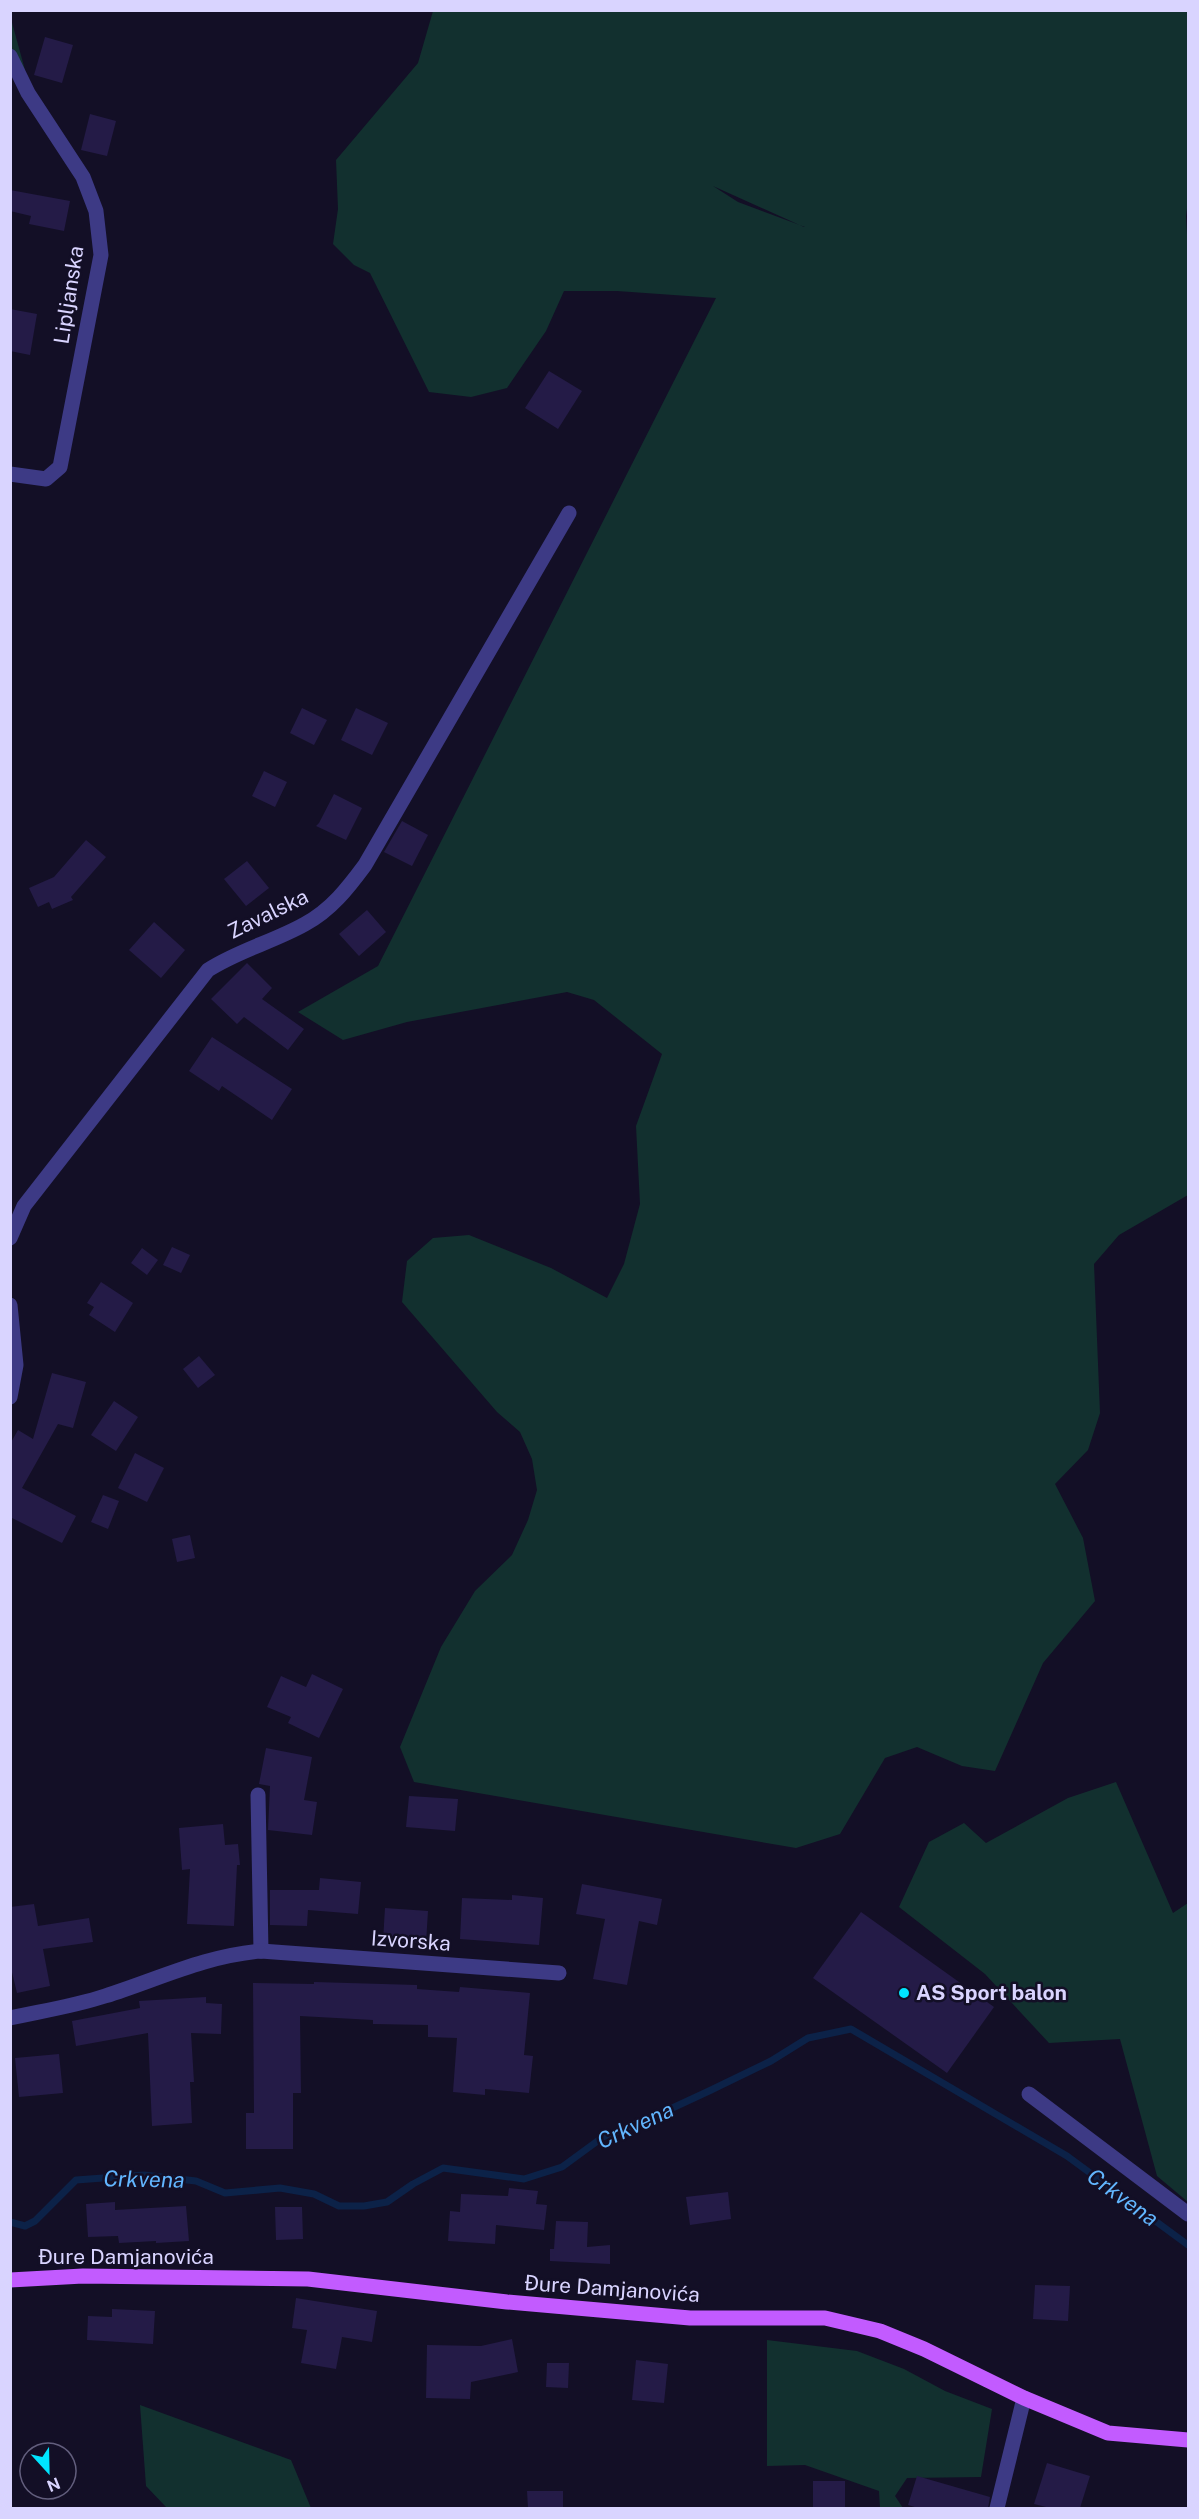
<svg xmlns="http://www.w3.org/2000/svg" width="1199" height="2519" font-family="'Public Sans',sans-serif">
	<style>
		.green { fill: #12302f; fill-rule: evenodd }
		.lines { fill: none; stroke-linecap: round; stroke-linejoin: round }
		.stream { stroke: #0c2248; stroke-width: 7 }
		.building { fill: #241b47 }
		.minor { stroke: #3d3a85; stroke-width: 15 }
		.primary { stroke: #c25bff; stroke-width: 15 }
		.poi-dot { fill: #00e5ff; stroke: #130f26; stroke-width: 2 }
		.labels { text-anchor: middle; stroke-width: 5; stroke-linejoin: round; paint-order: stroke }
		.street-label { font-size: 21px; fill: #d9d4ff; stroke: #130f26 }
		.poi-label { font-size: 21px; font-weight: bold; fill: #d9d4ff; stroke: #130f26; text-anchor: start }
		.water-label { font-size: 22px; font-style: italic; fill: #62b6ff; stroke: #130f26 }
	</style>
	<rect width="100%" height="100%" fill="#130f26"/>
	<g class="green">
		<path d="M433 11H1188V201L1186 216 1188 252V1195L1119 1235 1094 1264 1100 1413 1088 1450 1055 1484 1083 1538 1095 1601 1043 1663 995 1771 962 1766 917 1747 885 1758 840 1834 796 1848 414 1782 400 1747 441 1647 475 1591 512 1555 528 1520 537 1490 532 1459 520 1432 497 1412 402 1302 407 1261 433 1238 469 1235 551 1268 607 1298 624 1264 640 1204 636 1126 662 1054 594 1000 567 992 407 1022 343 1040 298 1012 378 966 716 298 617 291H564L546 331 507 388 471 397 429 392 370 273 354 265 333 244 338 209 336 160 418 63ZM713 186 804 227H805L738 202Z"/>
		<polygon points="11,19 25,70 11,71"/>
		<polygon points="1116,1782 1173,1913 1188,1903 1188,2202 1157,2176 1120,2039 1049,2043 985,1974 899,1907 929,1842 964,1823 986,1843 1068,1798"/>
		<polygon points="767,2340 857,2351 904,2369 945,2391 992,2409 981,2477 907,2478 895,2496 903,2508 880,2508 879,2491 805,2465 767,2466"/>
		<polygon points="140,2405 291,2460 311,2508 167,2508 146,2486"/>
	</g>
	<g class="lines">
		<polyline class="stream" points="10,2222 25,2226 35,2221 76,2180 144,2175 196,2181 225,2193 280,2188 314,2194 339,2206 364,2206 387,2202 413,2184 443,2168 524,2179 562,2167 603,2137 653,2117 709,2091 771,2061 808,2038 851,2029 1067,2156 1188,2245"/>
	</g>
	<g class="building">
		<polygon points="45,37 73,45 62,83 34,75"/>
		<polygon points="90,114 116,121 107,156 81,150"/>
		<polygon points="10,190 70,201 64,231 29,224 31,216 10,211"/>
		<polygon points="10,309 37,314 30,355 10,351"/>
		<polygon points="549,371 582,391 558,429 525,408"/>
		<polygon points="302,708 327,720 314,745 290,733"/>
		<polygon points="356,708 388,723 372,755 341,740"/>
		<polygon points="264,771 287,782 275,807 252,796"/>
		<polygon points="334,794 362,808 346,840 316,826 319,823"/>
		<polygon points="402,821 428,835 412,866 384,852"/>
		<polygon points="86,840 106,857 71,897 73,900 52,909 49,902 38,907 29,888 54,877"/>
		<polygon points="247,861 269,888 246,906 224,879"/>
		<polygon points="367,910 386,932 359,956 339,934"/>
		<polygon points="154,922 185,950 161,978 129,950"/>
		<polygon points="247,963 272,988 262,999 304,1029 288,1050 244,1017 237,1024 211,999"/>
		<polygon points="212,1037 292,1089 272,1120 222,1086 219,1091 189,1071"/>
		<polygon points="172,1247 190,1255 181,1273 163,1265"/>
		<polygon points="142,1248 158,1260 147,1275 131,1263"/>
		<polygon points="101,1282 133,1303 115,1332 89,1315 94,1307 87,1303"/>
		<polygon points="199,1356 215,1375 198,1388 183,1369"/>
		<polygon points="52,1373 86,1382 73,1428 58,1424 22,1488 76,1516 62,1543 10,1517 10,1444 18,1430 33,1439"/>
		<polygon points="114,1401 138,1417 116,1451 91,1435"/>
		<polygon points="135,1453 164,1468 147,1502 118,1488"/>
		<polygon points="103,1495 119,1501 108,1529 91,1522"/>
		<polygon points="190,1535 195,1558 177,1562 172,1539"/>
		<polygon points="312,1674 343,1689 319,1738 288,1723 291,1717 267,1707 281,1676 306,1687"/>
		<polygon points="266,1748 312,1757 304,1800 317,1802 312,1835 268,1830 270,1786 259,1784"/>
		<polygon points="409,1796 458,1799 455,1831 406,1827"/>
		<polygon points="223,1824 225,1845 238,1844 240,1865 237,1865 234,1926 187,1924 190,1869 182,1870 179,1828"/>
		<polygon points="320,1878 361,1882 358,1914 308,1910 307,1926 270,1925 270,1890 319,1890"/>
		<polygon points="582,1884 662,1899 657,1925 639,1921 627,1985 593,1979 605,1919 576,1914"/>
		<polygon points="512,1895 543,1898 539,1945 460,1939 462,1898 512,1900"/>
		<polygon points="34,1904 38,1926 89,1918 93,1942 43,1949 50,1986 17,1993 10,1964 10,1907"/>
		<polygon points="385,1908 428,1911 426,1943 383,1941"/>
		<polygon points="861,1912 994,2007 947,2073 813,1978"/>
		<polygon points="314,1982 417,1985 417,1989 459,1992 460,1987 530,1993 524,2055 533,2056 529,2093 485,2089 485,2095 453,2092 457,2038 428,2037 428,2025 373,2024 373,2020 300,2016 301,2093 293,2093 293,2149 246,2149 246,2113 254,2113 253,1983 314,1984"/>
		<polygon points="206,1997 206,2003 222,2004 221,2034 191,2033 194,2082 190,2082 192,2123 152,2126 148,2033 76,2046 72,2021 140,2008 139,2001"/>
		<polygon points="59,2054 63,2093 19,2097 15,2058"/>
		<polygon points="509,2188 538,2191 536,2204 547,2205 544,2230 496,2225 495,2244 448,2241 450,2211 460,2212 461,2194 508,2196"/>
		<polygon points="728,2192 731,2219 690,2225 686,2197"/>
		<polygon points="115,2202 115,2210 186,2206 189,2241 156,2243 156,2241 119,2243 118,2236 88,2237 86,2204"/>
		<polygon points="275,2207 302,2207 303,2239 276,2240"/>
		<polygon points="556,2221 588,2222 587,2247 610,2245 610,2264 550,2261 550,2249 554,2249"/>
		<polygon points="1035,2285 1070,2286 1068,2321 1033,2319"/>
		<polygon points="296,2298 377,2311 372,2342 342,2337 336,2369 301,2363 307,2330 292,2328"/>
		<polygon points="112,2309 155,2311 153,2344 87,2340 88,2316 112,2317"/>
		<polygon points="512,2339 518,2372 471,2382 470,2399 426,2398 427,2345 481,2346"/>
		<polygon points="636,2360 668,2364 664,2403 632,2400"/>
		<polygon points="547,2363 569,2363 568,2388 546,2387"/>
		<polygon points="1047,2463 1090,2476 1080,2508 1050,2508 1034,2504"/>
		<polygon points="917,2476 990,2497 988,2508 918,2508 908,2505"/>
		<rect x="813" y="2481" width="32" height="27"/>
		<polygon points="527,2491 563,2491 563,2508 528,2508"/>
	</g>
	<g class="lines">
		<g class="minor">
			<polyline points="10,56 28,93 83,177 96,211 101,255 60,467 46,479 10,474"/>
			<path d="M10 1238 24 1206 208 970C239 950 273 942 305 924 331 910 348 888 365 865L569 513"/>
			<polyline points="10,1305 16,1365 10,1397"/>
			<polyline points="258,1795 261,1951"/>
			<path d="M10 2018C42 2011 75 2006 105 1996 159 1979 204 1956 261 1951L559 1973"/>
			<polyline points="1029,2094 1188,2214"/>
			<polyline points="997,2508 1024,2398"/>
		</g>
		<polyline class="primary" points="10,2280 83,2276 308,2279 507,2302 690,2318 825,2318 880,2331 924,2349 1024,2398 1108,2433 1188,2440"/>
	</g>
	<circle class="poi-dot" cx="904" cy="1993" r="6"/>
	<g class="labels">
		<g class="street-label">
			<text transform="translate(69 295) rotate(-81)" y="7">Lipljanska</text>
			<text transform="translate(268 914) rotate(-26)" y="7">Zavalska</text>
			<text transform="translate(411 1941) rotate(4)" y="7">Izvorska</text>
			<text x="126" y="2264">Đure Damjanovića</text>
			<text transform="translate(612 2289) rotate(4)" y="7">Đure Damjanovića</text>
		</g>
		<g class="poi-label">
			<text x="916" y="2000">AS Sport balon</text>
		</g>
		<g class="water-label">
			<text transform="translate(635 2125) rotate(-25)" y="8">Crkvena</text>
			<text transform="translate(144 2179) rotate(1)" y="8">Crkvena</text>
			<text transform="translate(1123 2197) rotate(36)" y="8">Crkvena</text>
		</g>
	</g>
	<rect width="1199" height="2519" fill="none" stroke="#d9d4ff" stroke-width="24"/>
	<g transform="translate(48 2471) rotate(158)"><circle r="28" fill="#130f26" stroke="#625e7d" stroke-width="1.5"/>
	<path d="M0-4.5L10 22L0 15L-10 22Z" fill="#00e5ff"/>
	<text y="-9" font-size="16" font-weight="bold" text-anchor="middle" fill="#d9d4ff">N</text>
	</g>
</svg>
